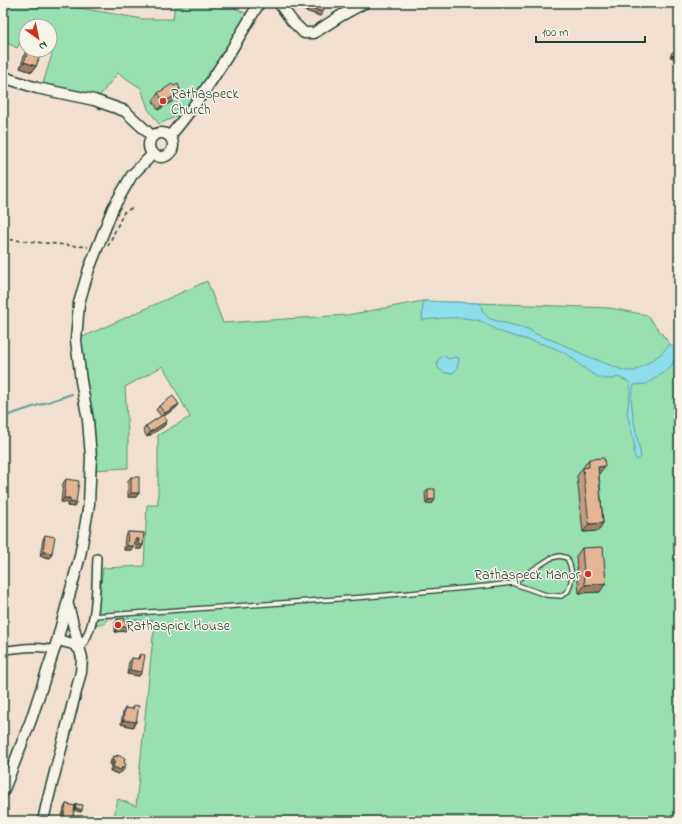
<svg xmlns="http://www.w3.org/2000/svg" width="682" height="824" font-family="'Indie Flower',sans-serif">
	<style>
		.green { fill: #98e0af; stroke: #5c8e72 }
		.water { fill: #8dddea; stroke: #619da1 }
		.lines { fill: none; stroke-linecap: round; stroke-linejoin: round }
		.stream { stroke: #619da1; stroke-width: 2 }
		.lane-casing { stroke: #1f3d34; stroke-width: 6 }
		.street-casing { stroke: #1f3d34; stroke-width: 10 }
		.secondary-casing { stroke: #1f3d34; stroke-width: 13 }
		.path { stroke: #1f3d34; stroke-width: 1.5; stroke-dasharray: 4 3; stroke-linecap: butt }
		.lane { stroke: #f7f3e8; stroke-width: 3.5 }
		.street { stroke: #f7f3e8; stroke-width: 7 }
		.secondary { stroke: #f7f3e8; stroke-width: 10 }
		.wall { fill: #c49c80; stroke: #1f3d34 }
		.shaded-wall { fill: #a07f68; stroke: #1f3d34 }
		.building { fill: #e4b595; stroke: #1f3d34 }
		.poi-dot { fill: #c8321e; stroke: #f7f3e8; stroke-width: 1.5 }
		.labels { text-anchor: middle; stroke-width: 3; stroke-linejoin: round; paint-order: stroke }
		.poi-label { font-size: 14px; fill: #1f3d34; stroke: #f7f3e8; text-anchor: start }
	</style>
	<rect width="100%" height="100%" fill="#f1e0cf"/>
	<filter id="ink" filterUnits="userSpaceOnUse"><feTurbulence type="fractalNoise" baseFrequency=".025" numOctaves="2"/><feDisplacementMap in="SourceGraphic" scale="8" xChannelSelector="R" yChannelSelector="G"/><feConvolveMatrix kernelMatrix="1 2 1 2 8 2 1 2 1" color-interpolation-filters="sRGB"/></filter>
	<g filter="url(#ink)">
		<g class="green">
			<polygon points="3,3 51,3 143,19 173,19 175,3 224,3 249,15 195,95 178,116 159,124 148,109 141,88 118,73 97,99 42,87 55,44 50,42 50,26 26,26 26,35 25,35 17,48 3,41"/>
			<polygon points="207,281 223,323 347,315 423,301 610,308 647,315 673,348 679,352 679,821 113,821 118,799 136,806 153,637 157,621 108,618 104,624 96,625 103,568 144,566 147,505 158,505 158,435 190,417 163,366 125,387 128,435 128,468 91,470 76,340"/>
		</g>
		<g class="water">
			<path d="M423 301 480 303 483 312 490 319 528 329 536 334 562 344 582 354 625 371H635L646 364 661 354 670 344 679 352 675 357 671 367 665 372 646 384 634 385 631 398 633 416 641 457 637 460 634 455V442L627 413 631 383 618 377C599 386 581 364 568 355 547 342 521 340 498 331 494 329 490 326 485 323 480 320 471 319 465 318 451 317 436 319 422 320Z"/>
			<path d="M444 356 449 359 455 357 459 358 457 369 453 373H445L438 368C436 362 438 358 444 356Z"/>
		</g>
		<g class="lines">
			<polyline class="stream" points="3,417 72,394"/>
			<g class="lane-casing">
				<path id="lane" d="M93 616 366 597 487 586 512 583 551 558 560 556 567 558C573 570 573 579 568 591L561 596 546 595 512 583"/>
			</g>
			<g class="street-casing">
				<g id="street">
					<path d="M79 649C99 625 95 588 97 558"/>
					<path d="M3 650C20 649 37 645 53 650"/>
				</g>
			</g>
			<g class="secondary-casing">
				<g id="secondary">
					<polyline points="279,3 292,21 304,33 314,33 342,15 364,3"/>
					<polyline points="3,75 9,79 37,88 94,100 125,111 152,136"/>
					<circle cx="161" cy="145" r="12"/>
					<path d="M170 136C204 96 233 49 259 3"/>
					<polyline points="58,640 73,644 79,649"/>
					<polyline points="3,792 31,720 57,641 80,556 89,504 91,457 88,420 81,381 76,340 79,303 89,269 113,208 132,175 153,154"/>
					<polyline points="43,821 47,803 81,672 82,658 68,605"/>
				</g>
			</g>
			<g class="path">
				<polyline points="3,239 88,247"/>
				<polyline points="108,246 124,212 134,207"/>
			</g>
			<use href="#lane" class="lane"/>
			<use href="#street" class="street"/>
			<use href="#secondary" class="secondary"/>
		</g>
		<g class="wall">
			<polygon points="305,3 321,3 323,12 320,16 303,10"/>
			<polygon points="26,50 42,50 36,66 32,72 20,68"/>
			<polygon points="679,71 679,90 678,73"/>
			<polygon points="174,86 180,89 178,92 179,93 173,101 158,110 153,101 158,93"/>
			<polygon points="179,404 176,408 164,416 167,421 164,426 147,437 143,430 146,426 161,416 156,410 159,406"/>
			<polygon points="589,459 599,474 603,523 598,531 583,532 577,476"/>
			<polygon points="131,477 139,493 136,497 128,497 128,481"/>
			<polygon points="66,479 74,507 67,506 67,502 61,502 63,483"/>
			<polygon points="428,489 433,503 426,504 425,493"/>
			<polygon points="128,532 144,533 143,545 141,549 136,549 136,543 134,543 131,550 124,550 125,536"/>
			<polygon points="45,535 52,553 50,558 40,556 43,539"/>
			<polygon points="582,548 600,592 579,593 576,556"/>
			<polygon points="118,619 125,623 125,631 115,632 115,623"/>
			<polygon points="140,654 142,672 139,676 127,674 129,662 132,658 137,659"/>
			<polygon points="134,705 133,727 121,724 123,712 125,708 131,709"/>
			<polygon points="117,755 124,763 122,772 120,772 118,774 110,771 112,765 110,764 111,760 114,756 116,757"/>
			<polygon points="66,804 75,806 76,804 82,810 81,812 74,810 72,821 61,821 64,808"/>
		</g>
		<g class="shaded-wall">
			<polygon points="305,6 323,12 320,16 303,10"/>
			<polygon points="671,55 679,57 679,60 670,57"/>
			<polygon points="24,62 36,66 32,72 20,68"/>
			<polygon points="180,89 177,94 179,93 173,101 158,110 164,102"/>
			<polygon points="179,404 176,408 162,417 165,413"/>
			<polygon points="167,421 164,426 147,437 150,432"/>
			<polygon points="605,466 599,474 592,475 598,467"/>
			<polygon points="131,493 139,493 136,497 128,497"/>
			<polygon points="64,498 70,498 67,502 61,502"/>
			<polygon points="435,499 433,503 426,504 428,500"/>
			<polygon points="70,502 76,503 74,507 67,506"/>
			<polygon points="603,523 598,531 583,532 589,524"/>
			<polygon points="135,539 139,539 136,543 132,543"/>
			<polygon points="138,545 143,545 141,549 136,549"/>
			<polygon points="127,546 134,546 131,550 124,550"/>
			<polygon points="43,552 52,553 50,558 40,556"/>
			<polygon points="606,583 600,592 579,593 585,585"/>
			<polygon points="128,626 125,631 115,632 117,628"/>
			<polygon points="130,670 142,672 139,676 127,674"/>
			<polygon points="123,720 136,722 133,727 121,724"/>
			<polygon points="113,760 115,761 112,765 110,764"/>
			<polygon points="113,767 122,767 125,768 122,772 120,772 118,774 110,771"/>
			<polygon points="75,808 82,810 81,812 74,810"/>
		</g>
		<g class="building">
			<polygon points="307,3 321,3 325,4 323,12 305,6"/>
			<polygon points="29,50 42,50 36,66 24,62"/>
			<polygon points="672,52 679,54 679,57 671,55"/>
			<polygon points="172,84 174,86 178,84 180,89 177,90 179,93 164,102 158,93"/>
			<polygon points="173,396 179,404 165,413 159,406"/>
			<polygon points="163,415 167,421 150,432 146,426"/>
			<polygon points="604,458 605,466 598,467 603,523 589,524 583,468 589,467 589,459"/>
			<rect x="131" y="477" width="8" height="16"/>
			<polygon points="66,479 79,481 76,503 70,502 70,498 64,498"/>
			<polygon points="428,489 435,489 435,499 428,500"/>
			<polygon points="128,532 144,533 143,545 138,545 139,539 135,539 134,546 127,546"/>
			<polygon points="45,535 55,537 52,553 43,552"/>
			<polygon points="603,547 606,583 585,585 582,548"/>
			<polygon points="124,618 125,623 128,623 128,626 117,628 118,619"/>
			<polygon points="140,654 145,655 142,672 130,670 132,658 139,659"/>
			<polygon points="134,705 139,706 136,722 123,720 125,708 133,709"/>
			<polygon points="117,755 125,758 124,763 126,764 125,768 122,767 121,770 113,767 115,761 113,760 114,756 117,757"/>
			<polygon points="66,804 75,806 72,821 63,821"/>
			<polygon points="76,804 83,805 82,810 75,808"/>
		</g>
	</g>
	<g class="poi-dot">
		<circle cx="163" cy="101" r="4"/>
		<circle cx="588" cy="574" r="4"/>
		<circle cx="118" cy="625" r="4"/>
	</g>
	<g class="labels">
		<g class="poi-label">
			<text x="171" y="98">Rathaspeck<tspan x="171" dy="16">Church</tspan></text>
			<text x="580" y="579" text-anchor="end">Rathaspeck Manor</text>
			<text x="126" y="630">Rathaspick House</text>
		</g>
	</g>
	<rect width="682" height="824" fill="none" stroke="#f7f3e8" stroke-width="16"/>
	<rect x="8" y="8" width="666" height="808" fill="none" stroke="#1f3d34" stroke-width="1.5" filter="url(#ink)"/>
	<g transform="translate(38 38) rotate(147)"><circle r="19" fill="#f7f3e8" stroke="#a1aaa0"/>
	<path d="M0-3L7 15L0 10L-7 15Z" fill="#c8321e"/>
	<text y="-6" font-size="11" font-weight="bold" text-anchor="middle" fill="#1f3d34">N</text>
	</g>
	<path d="M536 36v6h109v-6" fill="none" stroke="#1f3d34" stroke-width="2"/>
	<text x="542" y="36" font-size="12" fill="#1f3d34" stroke="#f7f3e8" stroke-width="3" paint-order="stroke">100 m</text>
</svg>
